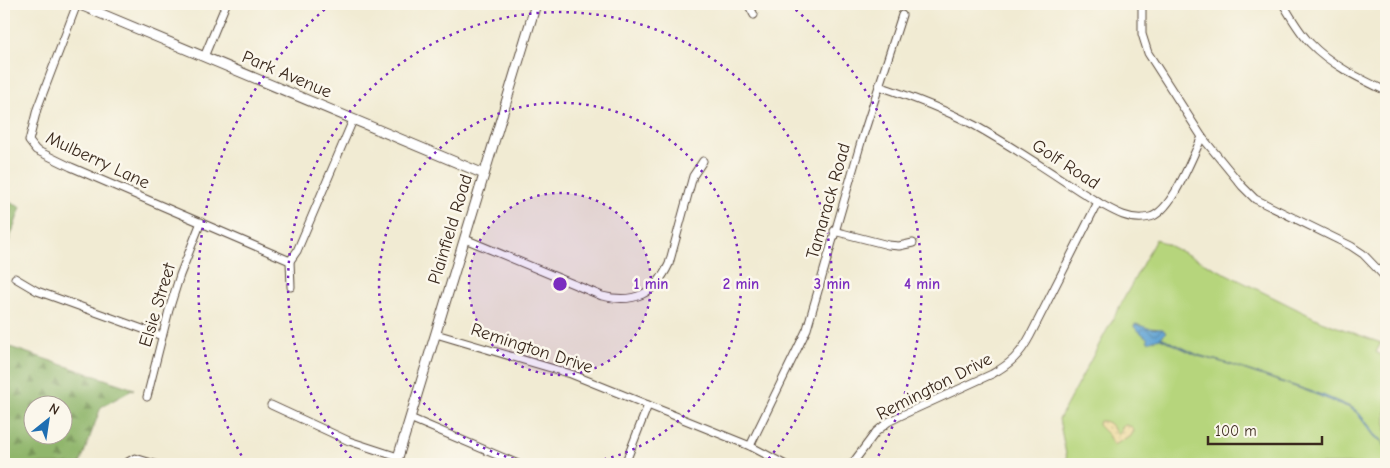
<svg xmlns="http://www.w3.org/2000/svg" width="1390" height="468" font-family="'Comic Neue',sans-serif">
	<style>
		.grass { fill: #b6d57c; stroke: #78804d }
		.forest { fill: url(#forest-firs); stroke: #667045; fill-rule: evenodd }
		.sand { fill: url(#sand-dots); stroke: #94825e }
		.water { fill: url(#water-waves); stroke: #4d6679 }
		.lines { fill: none; stroke-linecap: round; stroke-linejoin: round }
		.minor-casing { stroke: #564739; stroke-width: 9 }
		.tertiary-casing { stroke: #564739; stroke-width: 11 }
		.minor { stroke: #fff; stroke-width: 7 }
		.tertiary { stroke: #fff; stroke-width: 9 }
		.ring { fill: none; stroke: #7b2cbf; stroke-width: 2.5; stroke-dasharray: 2.5 5 }
		.labels { text-anchor: middle; stroke-width: 5; stroke-linejoin: round; paint-order: stroke }
		.street-label { font-size: 18px; fill: #3b2a1e; stroke: #fbf7ec }
		.centre { fill: #7b2cbf; stroke: #fbf7ec; stroke-width: 2.5 }
		.ring-label { font-size: 15px; text-anchor: middle; font-weight: bold; fill: #7b2cbf; stroke: #fbf7ec; stroke-width: 5; stroke-linejoin: round; paint-order: stroke }
	</style>
	<defs>
		<pattern id="forest-firs" width="22" height="20" patternUnits="userSpaceOnUse" patternTransform="scale(1.25)"><rect width="22" height="20" fill="#90b66c"/><path d="M5 1l3.5 6h-7zM16 11l3.5 6h-7z" fill="#779458"/></pattern>
		<pattern id="sand-dots" width="8" height="8" patternUnits="userSpaceOnUse" patternTransform="scale(1.25)"><rect width="8" height="8" fill="#eeda9e"/><path d="M2 2h.1M6 6h.1" fill="none" stroke="#cdbb88" stroke-width="1.8" stroke-linecap="round"/></pattern>
		<pattern id="water-waves" width="16" height="10" patternUnits="userSpaceOnUse" patternTransform="scale(1.25)"><rect width="16" height="10" fill="#5fa3d4"/><path d="M0 5q4-4 8 0t8 0" fill="none" stroke="#5085ab"/></pattern>
	</defs>
	<rect width="100%" height="100%" fill="#fbf7ec"/>
	<filter id="ink" filterUnits="userSpaceOnUse"><feTurbulence type="fractalNoise" baseFrequency=".02" numOctaves="2"/><feDisplacementMap in="SourceGraphic" scale="10" xChannelSelector="R" yChannelSelector="G"/><feConvolveMatrix kernelMatrix="1 2 1 2 8 2 1 2 1" color-interpolation-filters="sRGB"/></filter>
	<filter id="wash" filterUnits="userSpaceOnUse"><feTurbulence type="fractalNoise" baseFrequency=".0096" numOctaves="4" result="noise"/><feDisplacementMap in="SourceGraphic" scale="20" xChannelSelector="R" yChannelSelector="G"/><feGaussianBlur stdDeviation="1.12" result="paint"/><feColorMatrix in="noise" values="0 0 0 0 0 0 0 0 0 0 0 0 0 0 0 0 0 1.4 0 .05"/><feComposite in="paint" operator="in"/></filter>
	<g filter="url(#wash)">
		<rect width="100%" height="100%" fill="#f1ebd3"/>
		<polygon class="grass" points="1156,239 1321,321 1381,343 1376,352 1386,358 1386,464 1068,464 1059,419"/>
		<g class="forest">
			<polygon points="4,200 21,207 4,255"/>
			<path d="M4 345 134 389 101 407 80 464H4ZM32 406H62V436H32Z"/>
		</g>
		<path class="sand" d="M1099 421C1110 420 1112 427 1117 434H1119L1123 426 1126 425 1132 427 1134 431 1130 437 1113 445 1108 435 1098 425Z"/>
		<polygon class="water" points="1136,324 1148,328 1163,329 1166,333 1161,337 1198,355 1226,363 1325,396 1353,408 1359,413 1370,427 1376,436 1381,439 1386,448 1381,441 1375,437 1356,412 1350,408 1307,391 1225,363 1198,356 1160,338 1148,342 1147,338 1134,327 1134,325"/>
	</g>
	<g filter="url(#ink)">
		<g class="lines">
			<g class="minor-casing">
				<g id="minor">
					<polyline points="77,4 37,109 29,141 36,150 71,167 290,261 297,251 353,120"/>
					<polyline points="748,4 754,15"/>
					<polyline points="1142,4 1142,34 1148,53 1202,137 1242,186 1255,199 1351,246 1363,254 1386,278"/>
					<path d="M1283 4C1291 17 1299 32 1310 43 1331 65 1359 78 1386 91"/>
					<polyline points="204,57 226,4"/>
					<path d="M879 86C912 97 943 109 974 125 1006 143 1037 163 1067 183 1085 194 1103 207 1123 215 1131 218 1142 219 1150 217 1172 212 1192 157 1202 137"/>
					<polyline points="834,231 888,245 899,246 913,243"/>
					<path d="M465 239 602 296C634 304 655 294 669 264L693 176 703 161"/>
					<polyline points="290,261 291,287"/>
					<polyline points="15,278 37,291 162,336"/>
					<polyline points="436,334 571,374 750,446 784,464"/>
					<polyline points="147,397 169,310 180,275 201,222"/>
					<polyline points="271,405 349,441 398,457"/>
					<polyline points="410,418 518,464"/>
					<polyline points="750,446 807,329 861,142 902,15"/>
					<polyline points="124,464 135,458 155,464"/>
					<polyline points="625,464 648,405"/>
					<path d="M852 464 876 432 888 422 900 416 992 374C1010 364 1020 355 1030 336L1098 202"/>
				</g>
			</g>
			<g class="tertiary-casing">
				<g id="tertiary">
					<polyline points="78,4 484,174"/>
					<polyline points="396,464 536,4"/>
				</g>
			</g>
			<use href="#minor" class="minor"/>
			<use href="#tertiary" class="tertiary"/>
		</g>
	</g>
	<circle cx="560" cy="284" r="91" fill="#7b2cbf" fill-opacity=".12"/>
	<g class="ring">
		<circle cx="560" cy="284" r="91"/>
		<path d="M543 464A181 181 0 1 1 577 464"/>
		<path d="M356 464A272 272 0 1 1 764 464"/>
		<path d="M245 462A362 362 0 0 1 330 5M790 5A362 362 0 0 1 875 462"/>
	</g>
	<g class="labels">
		<g class="street-label">
			<text transform="translate(287 74) rotate(23)" y="6">Park Avenue</text>
			<text transform="translate(98 160) rotate(25)" y="6">Mulberry Lane</text>
			<text transform="translate(1066 164) rotate(33)" y="6">Golf Road</text>
			<text transform="translate(828 201) rotate(-74)" y="6">Tamarack Road</text>
			<text transform="translate(450 229) rotate(-73)" y="6">Plainfield Road</text>
			<text transform="translate(157 305) rotate(-73)" y="6">Elsie Street</text>
			<text transform="translate(532 348) rotate(18)" y="6">Remington Drive</text>
			<text transform="translate(934 386) rotate(-27)" y="6">Remington Drive</text>
		</g>
	</g>
	<circle cx="560" cy="284" r="8" class="centre"/>
	<g class="ring-label">
		<text x="651" y="289">1 min</text>
		<text x="741" y="289">2 min</text>
		<text x="832" y="289">3 min</text>
		<text x="922" y="289">4 min</text>
	</g>
	<rect width="1390" height="468" fill="none" stroke="#fbf7ec" stroke-width="20"/>
	<g transform="translate(48 420) rotate(30)"><circle r="24" fill="#fbf7ec" stroke="#aea59a"/>
	<path d="M0-4L9 19L0 12L-9 19Z" fill="#1f6fb2"/>
	<text y="-8" font-size="14" font-weight="bold" text-anchor="middle" fill="#3b2a1e">N</text>
	</g>
	<path d="M1208 436v8h114v-8" fill="none" stroke="#3b2a1e" stroke-width="2.5"/>
	<text x="1215" y="436" font-size="15" fill="#3b2a1e" stroke="#fbf7ec" stroke-width="4" paint-order="stroke">100 m</text>
</svg>
